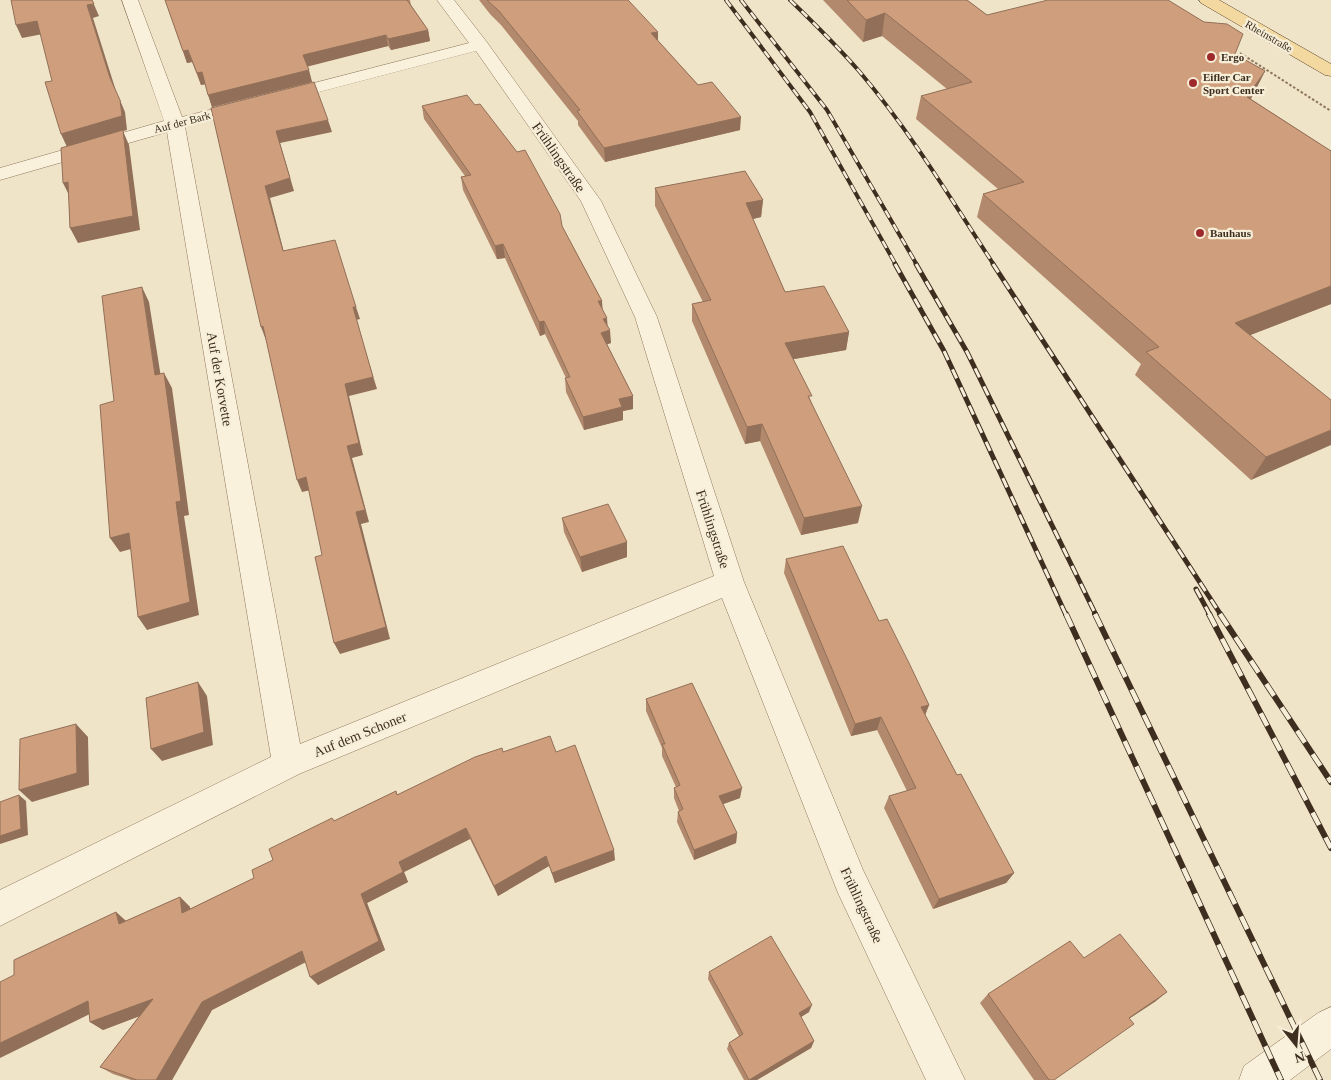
<svg xmlns="http://www.w3.org/2000/svg" width="1331" height="1080" font-family="Georgia,serif">
	<style>
		.lines { fill: none; stroke-linecap: round; stroke-linejoin: round }
		.minor-casing { stroke: #8d765c; stroke-width: 1 }
		.major-casing { stroke: #5b4430; stroke-width: 1 }
		.path { stroke: #8d765c; stroke-width: 2; stroke-dasharray: 2.5 2; stroke-linecap: butt }
		.minor { fill: #faf1dc; fill-rule: evenodd }
		.major { fill: #f3d9a0; fill-rule: evenodd }
		.rail-far2-casing { stroke: #3d2e20; stroke-width: 4 }
		.rail-far1-casing { stroke: #3d2e20; stroke-width: 5 }
		.rail-casing { stroke: #3d2e20; stroke-width: 6 }
		.rail-far2 { stroke: #f7eed8; stroke-width: 2.5; stroke-dasharray: 8; stroke-linecap: butt }
		.rail-far1 { stroke: #f7eed8; stroke-width: 3; stroke-dasharray: 10; stroke-linecap: butt }
		.rail { stroke: #f7eed8; stroke-width: 4.5; stroke-dasharray: 14; stroke-linecap: butt }
		.wall { fill: #b2896c }
		.shaded-wall { fill: #916f58 }
		.building { fill: #cf9f7d; stroke: #916f58 }
		.poi-dot { fill: #9e2a2b; stroke: #f7eed8; stroke-width: 2 }
		.labels { text-anchor: middle; stroke-width: 4.5; stroke-linejoin: round; paint-order: stroke }
		.far-street-label { font-size: 11px; fill: #3d2e20; stroke: #f7eed8 }
		.far-poi-label { font-size: 11px; font-weight: bold; fill: #3d2e20; stroke: #f7eed8; text-anchor: start }
		.street-label { font-size: 14px; fill: #3d2e20; stroke: #f7eed8 }
	</style>
	<rect width="100%" height="100%" fill="#f0e4c8"/>
	<g class="lines">
		<g class="minor-casing">
			<g id="minor">
				<path d="M122 0H138L182 117 469 43 437 0H454L486 41 601 201 657 317 744 582 863 870 965 1080H926L838 893 722 598 299 774 0 926V890L271 757 167 132 0 180V168L164 121ZM476 51 581 201 635 317 714 576 300 744 185 127Z"/>
				<polygon points="1331,1007 1331,1049 1290,1080 1239,1080 1244,1066 1318,1013"/>
			</g>
		</g>
		<g class="major-casing">
			<polygon id="major" points="1199,0 1219,0 1331,64 1331,76 1325,75 1201,3"/>
		</g>
		<polyline class="path" points="1240,53 1331,111"/>
		<use href="#minor" class="minor"/>
		<use href="#major" class="major"/>
		<g class="rail-far2-casing">
			<g id="rail-far2">
				<polyline points="726,0 810,112 896,265"/>
				<polyline points="741,0 827,110 917,265"/>
				<path d="M790 0C814 23 837 46 859 71 910 131 951 199 994 265"/>
			</g>
		</g>
		<g class="rail-far1-casing">
			<g id="rail-far1">
				<polyline points="895,264 944,351 1066,615"/>
				<polyline points="916,264 967,352 1096,615"/>
				<polyline points="993,264 1221,615"/>
				<polyline points="1196,589 1210,615"/>
			</g>
		</g>
		<g class="rail-casing">
			<g id="rail">
				<polyline points="1066,614 1281,1080"/>
				<polyline points="1095,614 1320,1080"/>
				<polyline points="1209,614 1331,848"/>
				<polyline points="1220,614 1331,782"/>
			</g>
		</g>
		<use href="#rail-far2" class="rail-far2"/>
		<use href="#rail-far1" class="rail-far1"/>
		<use href="#rail" class="rail"/>
	</g>
	<g class="wall">
		<polygon points="165,0 410,0 411,5 428,30 430,41 391,50 388,46 307,66 312,82 212,107 205,84 201,85 192,62 187,63"/>
		<polygon points="479,0 628,0 658,41 740,130 605,162 578,125 578,121 501,25 490,14"/>
		<polygon points="823,0 967,0 987,15 1235,54 1265,71 1251,99 1331,151 1331,304 1250,335 1331,400 1251,480 1135,375 1141,364 977,217 983,194 998,189 916,119 921,96 947,89 882,36 863,42"/>
		<polygon points="422,106 562,226 602,301 602,309 607,326 611,343 607,344 633,396 633,409 623,411 623,420 584,430 566,392 565,378 566,378 545,334 540,336 505,258 497,259 463,190 461,177 465,176 424,119"/>
		<polygon points="655,188 763,200 761,217 753,219 785,292 849,332 846,350 793,359 811,401 858,523 801,535 760,441 745,444 692,321 692,304 703,302 655,206"/>
		<polygon points="562,518 627,557 582,572 564,532"/>
		<polygon points="786,559 879,621 929,705 925,715 957,775 1014,873 1006,883 933,909 884,808 889,796 907,791 877,730 851,736 784,573"/>
		<polygon points="646,699 740,798 723,804 737,833 736,843 694,860 677,822 678,812 679,811 674,798 674,788 676,787 662,756 662,748 646,711"/>
		<polygon points="503,752 556,752 615,860 555,883 549,866 498,896 470,839 404,872 408,882 367,903 385,950 318,985 305,962 212,1010 172,1080 131,1080 113,1074 100,1067 139,1016 103,1030 90,1022 89,1014 14,975 116,912 126,921 180,897 190,907 190,909 254,878 273,860 334,821 396,791 397,795"/>
		<polygon points="1084,958 1156,1001 1130,1018 1054,1080 1034,1080 980,1003 988,994"/>
		<polygon points="709,972 809,1012 801,1017 814,1041 811,1048 757,1080 744,1080 727,1049 729,1043 739,1036 708,979"/>
	</g>
	<g class="shaded-wall">
		<polygon points="92,0 99,16 93,18 116,91 110,78 87,5"/>
		<polygon points="885,13 882,36 863,42 866,20"/>
		<polygon points="37,21 43,34 22,38 16,25"/>
		<polygon points="428,30 430,41 391,50 388,39"/>
		<polygon points="658,32 658,45 651,33"/>
		<polygon points="386,35 388,46 306,67 303,55"/>
		<polygon points="188,50 192,62 187,63 183,51"/>
		<polygon points="309,70 312,82 212,107 208,95"/>
		<polygon points="1265,71 1254,93 1237,120 1247,97"/>
		<polygon points="202,72 207,84 201,85 197,73"/>
		<polygon points="120,100 125,112 127,130 123,131 129,145 140,230 78,243 70,228 67,147 61,134"/>
		<polygon points="741,117 740,130 605,162 604,148"/>
		<polygon points="328,120 332,132 280,143 294,191 270,198 287,264 283,251 265,186 276,131"/>
		<polygon points="68,182 70,197 63,183"/>
		<polygon points="763,200 761,217 744,221 746,203"/>
		<polygon points="503,244 505,258 497,259 495,246"/>
		<polygon points="1331,286 1331,304 1222,346 1235,323"/>
		<polygon points="142,287 149,302 163,390 155,375"/>
		<polygon points="598,301 602,301 603,314"/>
		<polygon points="353,307 356,307 360,319 356,320 377,389 349,396 363,455 352,458 369,522 361,524 390,639 340,654 334,643 356,512 347,446 345,384"/>
		<polygon points="607,318 608,331 610,330 611,343 602,346 601,333 603,319"/>
		<polygon points="544,321 545,334 540,336 539,322"/>
		<polygon points="263,326 268,339 266,340 261,327"/>
		<polygon points="849,332 846,350 783,361 785,343"/>
		<polygon points="164,373 172,388 189,515 184,516 199,615 147,630 138,617 176,502"/>
		<polygon points="633,396 633,409 623,411 623,420 584,430 583,417 619,399"/>
		<polygon points="762,424 760,441 745,444 747,427"/>
		<polygon points="1331,430 1331,445 1251,480 1266,457"/>
		<polygon points="306,477 311,490 302,492 297,480"/>
		<polygon points="862,506 858,523 801,535 804,518"/>
		<polygon points="129,533 138,547 120,552 110,538"/>
		<polygon points="627,542 627,557 582,572 580,557"/>
		<polygon points="198,682 207,696 213,745 162,761 151,749"/>
		<polygon points="929,705 924,718 921,707"/>
		<polygon points="881,717 877,730 851,736 855,724"/>
		<polygon points="76,724 88,737 89,785 32,802 19,790"/>
		<polygon points="742,788 740,798 718,806 719,796"/>
		<polygon points="19,795 26,801 28,835 0,844 0,836"/>
		<polygon points="466,828 470,839 404,872 408,882 367,903 385,950 318,985 310,977 361,894 399,862"/>
		<polygon points="737,833 736,843 694,860 694,850"/>
		<polygon points="614,850 615,860 555,883 552,873"/>
		<polygon points="546,856 549,866 498,896 494,886"/>
		<polygon points="1014,873 1006,883 933,909 939,899"/>
		<polygon points="180,897 190,907 192,923 182,913"/>
		<polygon points="116,912 127,922 119,924"/>
		<polygon points="302,951 310,960 212,1010 172,1080 156,1080 202,1002"/>
		<polygon points="1167,992 1156,1001 1118,1026 1129,1018"/>
		<polygon points="153,999 164,1007 103,1030 90,1022"/>
		<polygon points="88,1001 100,1009 0,1058 0,1043"/>
		<polygon points="812,1005 809,1012 796,1020 799,1013"/>
		<polygon points="814,1041 811,1048 757,1080 749,1080"/>
	</g>
	<g class="building">
		<polygon points="11,0 92,0 94,4 87,5 110,78 120,100 122,116 61,134 45,82 52,81 37,21 16,25"/>
		<polygon points="165,0 407,0 428,30 388,39 386,35 303,55 309,70 208,95 202,72 197,73 188,50 183,51"/>
		<polygon points="487,0 628,0 658,32 651,33 698,85 712,82 741,117 604,148 577,111 580,110 499,11"/>
		<polygon points="847,0 967,0 987,15 1048,0 1168,0 1204,22 1227,24 1243,34 1235,54 1265,71 1247,97 1331,151 1331,286 1235,323 1331,400 1331,430 1266,457 1146,352 1159,347 983,194 1024,182 921,96 972,82 885,13 866,20"/>
		<polygon points="314,82 328,120 276,131 290,178 265,186 283,251 335,240 356,307 353,307 373,377 345,384 359,443 347,446 365,510 356,512 386,627 334,643 315,557 322,555 306,477 297,480 263,326 261,327 211,108"/>
		<polygon points="467,95 475,105 480,104 517,152 525,150 560,214 562,226 602,301 598,301 607,318 603,319 610,330 601,333 633,396 619,399 622,407 583,417 565,378 570,377 544,321 539,322 503,244 495,246 461,177 471,175 422,106"/>
		<polygon points="123,130 133,216 70,228 68,182 63,183 61,148"/>
		<polygon points="745,171 763,200 746,203 785,292 824,286 849,332 785,343 812,396 808,396 862,506 804,518 762,424 747,427 692,304 711,300 655,188"/>
		<polygon points="142,287 155,375 164,373 181,501 176,502 190,602 138,617 129,533 110,538 100,405 114,401 102,296"/>
		<polygon points="608,504 627,542 580,557 562,518"/>
		<polygon points="843,546 879,621 887,619 909,663 929,705 921,707 957,775 961,774 1014,873 939,899 889,796 916,788 881,717 855,724 786,559"/>
		<polygon points="198,682 204,732 151,749 146,698"/>
		<polygon points="692,683 742,788 719,796 737,833 694,850 678,812 683,809 674,788 680,785 662,744 665,744 646,699"/>
		<polygon points="76,724 77,773 19,790 20,739"/>
		<polygon points="550,736 556,752 575,745 614,850 552,873 546,856 494,886 466,828 399,862 403,872 361,894 379,941 310,977 302,951 202,1002 156,1080 137,1080 100,1067 153,999 90,1022 88,1001 0,1043 0,982 14,975 14,960 116,912 119,924 180,897 182,913 254,878 252,870 273,860 269,849 332,818 334,821 396,791 397,795 475,757 502,748 503,752"/>
		<polygon points="19,795 21,829 0,836 0,802"/>
		<polygon points="1120,934 1167,992 1129,1018 1134,1024 1054,1080 1049,1080 988,994 1070,941 1084,958"/>
		<polygon points="771,936 812,1005 799,1013 814,1041 749,1080 729,1043 743,1034 709,972"/>
	</g>
	<g class="poi-dot">
		<circle cx="1211" cy="57" r="5"/>
		<circle cx="1193" cy="83" r="5"/>
		<circle cx="1200" cy="233" r="5"/>
	</g>
	<g class="labels">
		<g class="far-street-label">
			<text transform="translate(1269 36) rotate(30)" y="4">Rheinstraße</text>
			<text transform="translate(182 122) rotate(-15)" y="4">Auf der Bark</text>
		</g>
		<g class="far-poi-label">
			<text x="1221" y="61">Ergo</text>
			<text x="1203" y="81">Eifler Car<tspan x="1203" dy="13">Sport Center</tspan></text>
			<text x="1210" y="237">Bauhaus</text>
		</g>
		<g class="street-label">
			<text transform="translate(559 157) rotate(55)" y="5">Frühlingstraße</text>
			<text transform="translate(220 379) rotate(80)" y="5">Auf der Korvette</text>
			<text transform="translate(713 529) rotate(72)" y="5">Frühlingstraße</text>
			<text transform="translate(360 734) rotate(-22)" y="5">Auf dem Schoner</text>
			<text transform="translate(862 905) rotate(65)" y="5">Frühlingstraße</text>
		</g>
	</g>
	<g transform="translate(1296 1045) rotate(163)" stroke="#f7eed8" stroke-width="4" paint-order="stroke">
	<path d="M0-4L9 19L0 12L-9 19Z" fill="#3d2e20"/>
	<text y="-8" font-size="14" font-weight="bold" text-anchor="middle" fill="#3d2e20">N</text>
	</g>
</svg>
